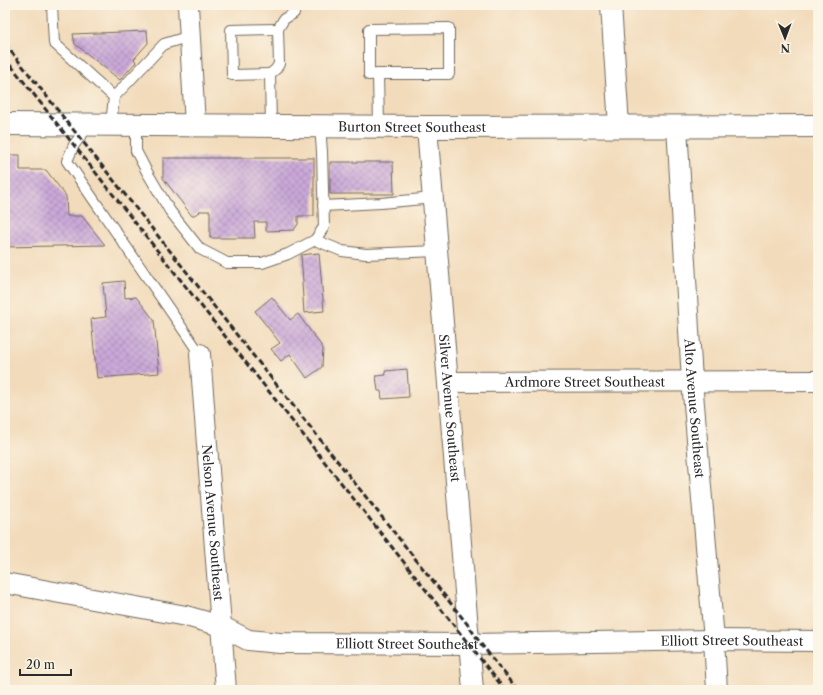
<svg xmlns="http://www.w3.org/2000/svg" width="823" height="695" font-family="'Libre Caslon Text',serif">
	<style>
		.building { fill: url(#building-cross-hatch) }
		.lines { fill: none; stroke-linecap: round; stroke-linejoin: round }
		.service-casing { stroke: #71695d; stroke-width: 12 }
		.minor-casing { stroke: #71695d; stroke-width: 22 }
		.secondary-casing { stroke: #71695d; stroke-width: 24 }
		.service { stroke: #fff; stroke-width: 10 }
		.minor { stroke: #fff; stroke-width: 20 }
		.secondary { stroke: #fff; stroke-width: 22 }
		.rail { stroke: #2b2b2b; stroke-width: 3; stroke-dasharray: 6 3; stroke-linecap: butt }
		.labels { text-anchor: middle; stroke-width: 3.5; stroke-linejoin: round; paint-order: stroke }
		.street-label { font-size: 13px; fill: #2b2b2b; stroke: #fcf5e5 }
	</style>
	<defs>
		<pattern id="building-cross-hatch" width="8" height="8" patternUnits="userSpaceOnUse"><rect width="8" height="8" fill="#cba9d9"/><path d="M0 0l8 8M0 8l8-8" fill="none" stroke="#a58ab0"/></pattern>
	</defs>
	<rect width="100%" height="100%" fill="#fcf5e5"/>
	<filter id="ink" filterUnits="userSpaceOnUse"><feTurbulence type="fractalNoise" baseFrequency=".025" numOctaves="2"/><feDisplacementMap in="SourceGraphic" scale="8" xChannelSelector="R" yChannelSelector="G"/><feConvolveMatrix kernelMatrix="1 2 1 2 8 2 1 2 1" color-interpolation-filters="sRGB"/></filter>
	<filter id="wash" filterUnits="userSpaceOnUse"><feTurbulence type="fractalNoise" baseFrequency=".012" numOctaves="4" result="noise"/><feDisplacementMap in="SourceGraphic" scale="16" xChannelSelector="R" yChannelSelector="G"/><feGaussianBlur stdDeviation="0.9" result="paint"/><feColorMatrix in="noise" values="0 0 0 0 0 0 0 0 0 0 0 0 0 0 0 0 0 1.4 0 .05"/><feComposite in="paint" operator="in"/></filter>
	<g filter="url(#wash)">
		<rect width="100%" height="100%" fill="#f2dbbb"/>
		<g id="blocks">
			<g class="building">
				<polygon points="147,31 148,43 134,59 136,62 120,80 75,44 73,34"/>
				<polygon points="5,155 20,155 20,170 46,170 66,196 67,216 82,216 105,245 5,247"/>
				<polygon points="163,158 314,158 314,216 298,216 298,224 294,230 266,231 266,222 254,222 255,238 210,238 210,211 199,211 200,212 192,216 163,178"/>
				<polygon points="330,162 393,162 394,194 330,194"/>
				<polygon points="319,253 324,311 304,313 302,283 303,282 301,255"/>
				<polygon points="124,281 125,298 136,297 154,320 159,373 97,378 91,319 106,317 103,283"/>
				<polygon points="272,297 290,320 298,314 323,348 322,367 307,378 290,354 281,361 271,349 280,343 255,311"/>
				<polygon points="407,369 409,397 382,399 381,391 378,391 376,376 386,375 385,371"/>
			</g>
		</g>
	</g>
	<g filter="url(#ink)">
		<use href="#blocks" fill-opacity="0" stroke="#71695d" stroke-width="1"/>
		<g class="lines">
			<g class="service-casing">
				<g id="service">
					<polyline points="52,5 54,43 114,97"/>
					<polyline points="270,74 232,75 231,30 278,29"/>
					<polyline points="378,74 369,75 369,29 449,28 449,74 378,74 379,126"/>
					<polyline points="111,124 114,97 164,44 190,36"/>
					<polyline points="136,125 136,151 147,172 170,211 200,249 227,263 262,263 288,254 315,240 324,227 322,152 320,126"/>
					<polyline points="88,126 74,145 67,161 200,354"/>
					<polyline points="271,126 270,74 276,69 279,64 278,29 284,19 294,13 294,5"/>
					<polyline points="323,206 381,203 433,198"/>
					<polyline points="315,240 342,251 366,254 437,251"/>
				</g>
			</g>
			<g class="minor-casing">
				<g id="minor">
					<polyline points="188,5 195,125"/>
					<polyline points="611,5 619,126"/>
					<path id="s1" d="M677 126 692 381 714 640 717 690"/>
					<path id="s2" d="M427 127 473 690"/>
					<path id="s3" d="M200 354 226 690"/>
					<path id="s4" d="M448 382 818 381"/>
					<path id="s5" d="M5 583 186 616 221 626 248 640 280 643 469 644 714 640 818 641"/>
				</g>
			</g>
			<g class="secondary-casing">
				<g id="secondary">
					<path id="s6" d="M5 124 427 127 818 126"/>
				</g>
			</g>
			<use href="#service" class="service"/>
			<use href="#minor" class="minor"/>
			<use href="#secondary" class="secondary"/>
			<g class="rail">
				<polyline points="5,44 468,625 481,644 518,690"/>
				<polyline points="5,58 505,690"/>
			</g>
		</g>
	</g>
	<g class="labels">
		<g class="street-label">
			<text dy="5" stroke="none"><textPath href="#s6" startOffset="407">Burton Street Southeast</textPath></text>
			<text dy="5" stroke="none"><textPath href="#s4" startOffset="137">Ardmore Street Southeast</textPath></text>
			<text dy="5" stroke="none"><textPath href="#s2" startOffset="282">Silver Avenue Southeast</textPath></text>
			<text dy="5" stroke="none"><textPath href="#s1" startOffset="283">Alto Avenue Southeast</textPath></text>
			<text dy="5" stroke="none"><textPath href="#s3" startOffset="169">Nelson Avenue Southeast</textPath></text>
			<text dy="5" stroke="none"><textPath href="#s5" startOffset="735">Elliott Street Southeast</textPath></text>
			<text dy="5" stroke="none"><textPath href="#s5" startOffset="410">Elliott Street Southeast</textPath></text>
		</g>
	</g>
	<rect width="823" height="695" fill="none" stroke="#fcf5e5" stroke-width="20"/>
	<g transform="translate(785 38) rotate(179)" stroke="#fcf5e5" stroke-width="3" paint-order="stroke">
	<path d="M0-3L7 15L0 10L-7 15Z" fill="#2b2b2b"/>
	<text y="-6" font-size="11" font-weight="bold" text-anchor="middle" fill="#2b2b2b">N</text>
	</g>
	<path d="M20 669v6h51v-6" fill="none" stroke="#2b2b2b" stroke-width="2"/>
	<text x="26" y="669" font-size="12" fill="#2b2b2b" stroke="#fcf5e5" stroke-width="3" paint-order="stroke">20 m</text>
</svg>
